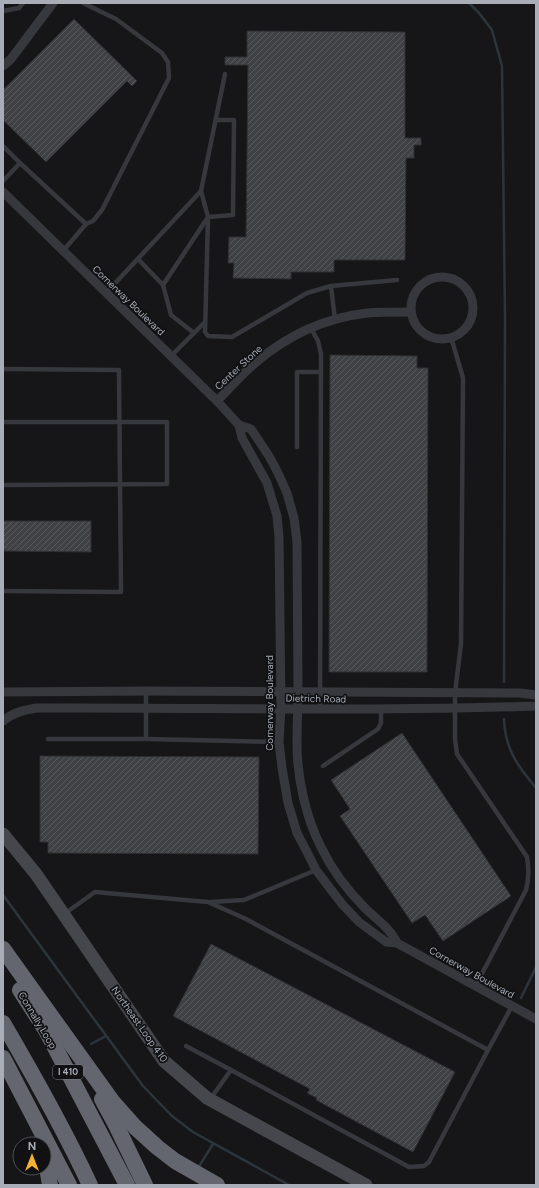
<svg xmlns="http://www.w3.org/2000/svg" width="539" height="1188" font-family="Figtree,sans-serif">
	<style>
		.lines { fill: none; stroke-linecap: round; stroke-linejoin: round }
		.stream { stroke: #2c353c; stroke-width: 2.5 }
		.building { fill: url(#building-hatch); stroke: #303034 }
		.lane { stroke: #37383d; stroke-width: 4.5 }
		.street { stroke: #37383d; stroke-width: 9 }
		.secondary { stroke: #45474d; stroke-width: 13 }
		.highway { stroke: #63666e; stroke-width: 16 }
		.labels { text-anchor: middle; stroke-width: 3.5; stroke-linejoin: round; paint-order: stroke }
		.shield { fill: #111113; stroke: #7b7e86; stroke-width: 1 }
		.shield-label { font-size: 9px; font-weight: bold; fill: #a8adb8 }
		.street-label { font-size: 10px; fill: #a8adb8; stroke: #111113 }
	</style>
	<defs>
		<pattern id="building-hatch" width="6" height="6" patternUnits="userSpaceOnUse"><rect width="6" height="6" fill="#404145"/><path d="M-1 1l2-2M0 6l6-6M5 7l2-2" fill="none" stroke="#595a5e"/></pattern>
	</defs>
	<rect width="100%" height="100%" fill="#161618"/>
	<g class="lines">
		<g class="stream">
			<polyline points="469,3 479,13 492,30 502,66 505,318 504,682"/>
			<path d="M504 719C505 749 517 765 536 788"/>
			<polyline points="3,895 143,1086 172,1116 193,1132 289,1185"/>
			<polyline points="521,998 536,967"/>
			<polyline points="91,1044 106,1036"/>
			<polyline points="198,1168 213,1144"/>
		</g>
	</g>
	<g class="building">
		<polygon points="74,19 137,81 132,86 127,81 46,162 3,120 3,90"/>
		<polygon points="247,31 405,32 405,138 421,138 421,145 414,145 414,158 406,158 405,260 334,260 334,272 291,272 291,279 233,278 234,263 228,263 229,237 246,237 248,65 225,65 225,57 247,57"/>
		<polygon points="330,355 417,356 417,368 428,368 427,672 329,672"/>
		<polygon points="3,521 91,521 91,552 3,551"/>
		<polygon points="402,733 511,896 443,941 425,915 412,923 340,816 350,809 331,780"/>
		<polygon points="40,756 259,757 258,854 48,853 48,842 40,842"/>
		<polygon points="211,944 455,1072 413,1152 316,1100 317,1098 307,1093 310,1089 173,1016"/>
	</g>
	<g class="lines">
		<g class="lane">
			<polyline points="3,11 19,8 23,3"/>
			<polyline points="216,120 234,120 233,215 208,217 205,332 208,336 232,337 307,293 331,286 397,280"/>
			<polyline points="3,146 20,163"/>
			<polyline points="3,181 20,163 86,224"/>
			<polyline points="63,251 86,224 93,221 102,210 169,78 168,62 162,53 116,19 83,3"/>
			<polyline points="138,259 163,285 171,315 194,333"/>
			<polyline points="163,285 208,217 201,191"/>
			<polyline points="331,286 335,320"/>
			<polyline points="106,293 201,191 225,74"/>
			<polyline points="311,328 318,341 321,354 320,709"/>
			<path d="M451 337 463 378 461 644 455 693V739L457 754 527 857C529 869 529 879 526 890L475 987"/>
			<polyline points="171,356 205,322"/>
			<polyline points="3,369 119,370 121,592 3,591"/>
			<polyline points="3,422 167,422 167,484 3,485"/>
			<polyline points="297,447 297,372 321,372"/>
			<polyline points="48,739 146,739 279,742"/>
			<polyline points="146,739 146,691"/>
			<polyline points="323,766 378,729 381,723 381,709"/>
			<polyline points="210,902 244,900 316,870"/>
			<polyline points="64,914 95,892 208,902 246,919 488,1050"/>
			<polyline points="186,1046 231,1070 211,1098"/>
			<polyline points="231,1070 409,1167 424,1166 429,1162 488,1050 512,1006"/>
		</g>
		<g class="street">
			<polyline points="3,66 11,59 53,3"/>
			<polyline points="3,192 217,401 239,425 242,438 267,483 277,516 279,537 281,708 279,742 282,768 288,803 297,833 307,852 316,870 342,904 359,922 386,942 397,943 536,1019"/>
			<circle cx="442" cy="308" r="31"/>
			<path d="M217 401C229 389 241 375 254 364 286 336 325 318 367 313 382 312 396 312 410 312"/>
			<path d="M239 425 251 429 269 456 278 473 287 493 294 518 297 542C297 591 298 639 298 687 298 707 297 726 297 745 297 777 306 818 321 847 332 870 347 890 365 908 376 919 391 929 397 943"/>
			<polyline points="3,692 146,691 520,693 536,695"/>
			<path d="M3 721C14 712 24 710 37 708 203 707 370 712 536 706"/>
		</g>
		<polyline class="secondary" points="3,834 36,874 164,1061 207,1098 366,1185"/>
		<g class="highway">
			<polyline points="3,949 112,1101 135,1127 157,1147 175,1161 217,1185"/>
			<polyline points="20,990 47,1032 127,1185"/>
			<path d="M3 1023C34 1076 64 1129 90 1185"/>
			<polyline points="3,1058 69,1185"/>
			<polyline points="102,1099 116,1125 145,1185"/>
			<polyline points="44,1150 50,1185"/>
		</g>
	</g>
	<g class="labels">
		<rect class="shield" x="53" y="1065" width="30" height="14" rx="3"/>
		<g class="shield-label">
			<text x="68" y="1075">I 410</text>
		</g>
		<g class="street-label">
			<text transform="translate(129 300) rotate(44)" y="4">Cornerway Boulevard</text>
			<text transform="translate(238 367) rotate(-43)" y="4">Center Stone</text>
			<text transform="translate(316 698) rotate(1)" y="4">Dietrich Road</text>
			<text transform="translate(269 703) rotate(-90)" y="4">Cornerway Boulevard</text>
			<text transform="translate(472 972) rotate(29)" y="4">Cornerway Boulevard</text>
			<text transform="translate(38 1020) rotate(59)" y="4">Connally Loop</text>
			<text transform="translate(140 1024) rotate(55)" y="4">Northeast Loop 410</text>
		</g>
	</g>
	<rect width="539" height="1188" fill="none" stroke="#a8adb8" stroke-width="8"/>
	<g transform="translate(32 1156)"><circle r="19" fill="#111113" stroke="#4d4f55"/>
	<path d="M0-3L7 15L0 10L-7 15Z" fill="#f2b134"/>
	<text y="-6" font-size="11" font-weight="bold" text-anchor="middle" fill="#a8adb8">N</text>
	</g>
</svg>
